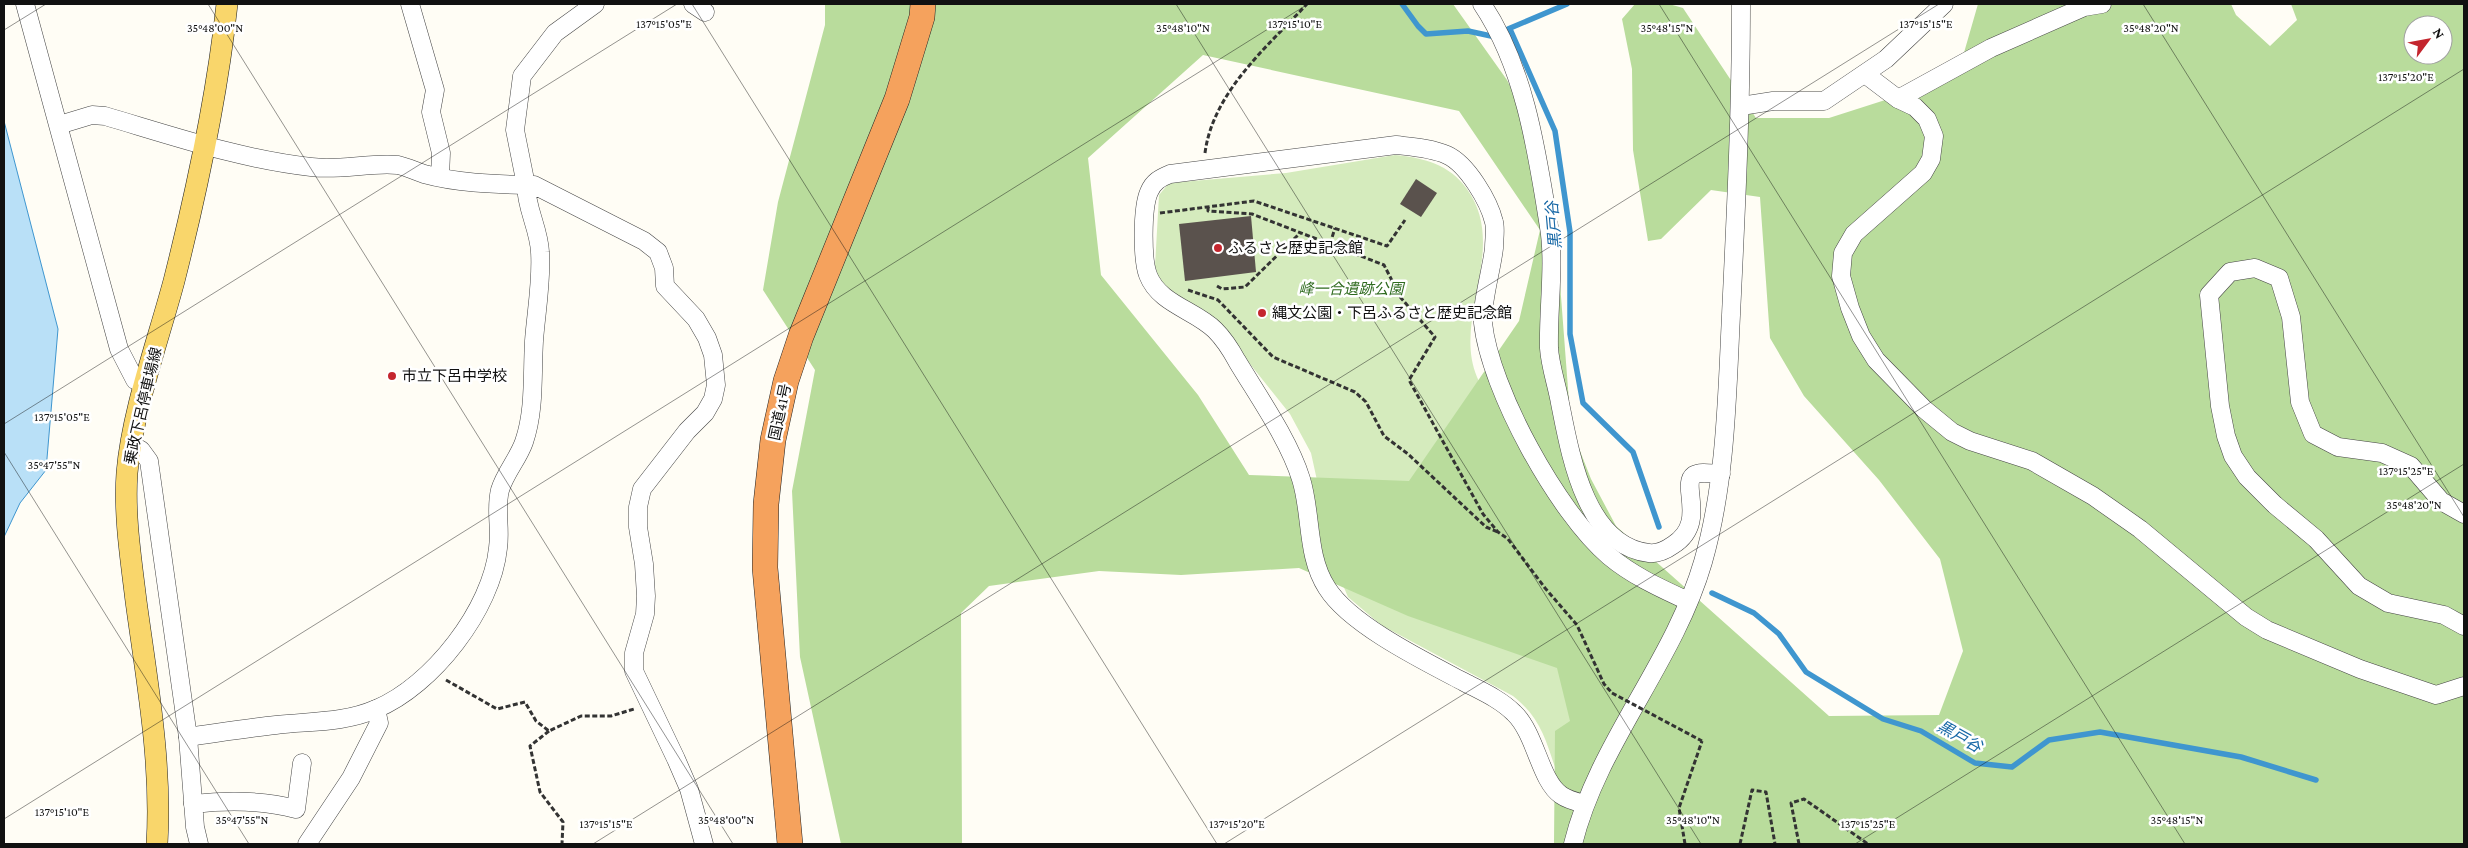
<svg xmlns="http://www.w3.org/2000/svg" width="2468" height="848" font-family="'Crimson Pro','Noto Sans JP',serif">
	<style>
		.green { fill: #d5ebbd }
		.forest { fill: #b9dc9c; fill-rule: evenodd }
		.water { fill: #b9e0f7; stroke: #3f96cf }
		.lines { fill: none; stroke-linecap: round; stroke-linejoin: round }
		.stream { stroke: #3f96cf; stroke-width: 5.5 }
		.building { fill: #5a524d }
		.minor-casing { stroke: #444; stroke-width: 19 }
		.major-casing { stroke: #222; stroke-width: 22 }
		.highway-casing { stroke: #222; stroke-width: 26 }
		.path { stroke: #333; stroke-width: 3; stroke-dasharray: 5 2.5; stroke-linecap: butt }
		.minor { stroke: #fff; stroke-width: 18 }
		.major { stroke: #f9d66b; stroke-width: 21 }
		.highway { stroke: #f5a25d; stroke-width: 25 }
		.path-bridge { stroke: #333; stroke-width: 3; stroke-dasharray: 5 2.5; stroke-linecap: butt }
		.ticks { fill: none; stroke: #111; stroke-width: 1; stroke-opacity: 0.45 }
		.poi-dot { fill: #c4262e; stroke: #fff; stroke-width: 2 }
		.labels { text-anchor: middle; stroke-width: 5; stroke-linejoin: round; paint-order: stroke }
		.poi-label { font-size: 15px; fill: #111; stroke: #fff; text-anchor: start }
		.park-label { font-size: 15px; font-style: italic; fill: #2f6b1f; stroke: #fff }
		.street-label { font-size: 15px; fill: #111; stroke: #fff }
		.water-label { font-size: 16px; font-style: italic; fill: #1768a6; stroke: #fff }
		.ticks-label { font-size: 12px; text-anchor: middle; fill: #111; stroke: #fff; stroke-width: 5; stroke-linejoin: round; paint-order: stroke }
	</style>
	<rect width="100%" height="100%" fill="#fffdf5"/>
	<path class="green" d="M1395 155C1424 158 1449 164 1467 189 1509 248 1452 318 1477 377 1494 417 1520 450 1546 485 1572 518 1597 551 1622 584L1561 784C1547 748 1545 721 1513 696L1381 625 1348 597 1337 571 1311 453 1290 414 1210 314 1172 293 1159 279 1155 266 1159 195 1169 183 1286 173Z"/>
	<path class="forest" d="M825 4H1453L1507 80 1545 156 1558 257 1571 428 1591 479 1616 526 1829 716 1939 715 1963 651 1940 559 1879 480 1804 396 1770 338 1760 197 1711 190 1661 239 1648 241 1633 150 1632 69 1622 19 1635 4H1669L1683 8 1756 118H1829L1957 77 1978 4H2231L2236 15 2270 46 2297 20 2291 4H2464V844H1554L1555 731 1570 721 1557 668 1408 616 1299 568 1181 575 1099 571 989 586 961 613 962 844H841L800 657 792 491 815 370 763 290 778 202 825 25ZM2413 25H2443V55H2413ZM1203 55 1459 111 1540 230 1519 321 1409 481 1249 475 1198 395 1101 275 1088 158Z"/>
	<polygon class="water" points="4,121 58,329 46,470 20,503 4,537"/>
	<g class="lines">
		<g class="stream">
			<polyline points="1402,4 1418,26 1426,34 1468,31 1491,36 1497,33"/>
			<polyline points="1508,29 1567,4"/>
			<polyline points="1510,29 1555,131 1570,232 1570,334 1583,403 1633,452 1659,527"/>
			<polyline points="1712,593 1754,613 1779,634 1806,672 1883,719 1921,731 1975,763 2012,767 2049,740 2100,732 2241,757 2316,780"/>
		</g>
	</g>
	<g class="building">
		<polygon points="1416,179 1437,193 1421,217 1400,204"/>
		<polygon points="1251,216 1256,272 1185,281 1179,224"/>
	</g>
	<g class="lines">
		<g class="minor-casing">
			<g id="minor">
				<polyline points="25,4 119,349 135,380 146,385"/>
				<polyline points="410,4 435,90 431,112 441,153 440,177"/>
				<polyline points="693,4 705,12"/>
				<path d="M1482 4C1525 68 1537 152 1549 227 1555 264 1548 309 1549 348 1550 366 1557 385 1560 403 1570 453 1585 546 1649 553 1658 554 1666 550 1673 545 1708 523 1680 485 1694 475 1701 471 1713 474 1721 474"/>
				<polyline points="1865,74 1898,99 1915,107 1927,119 1934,136 1931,159 1923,173 1854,234 1843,253 1841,276 1850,308 1861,336 1876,360 1924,409 1952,432 1970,441 2032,461 2093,496 2140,529 2246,617 2267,630 2360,669 2436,695 2464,686"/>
				<polyline points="1898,99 1991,48 2084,7 2102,4"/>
				<polyline points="1741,106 1773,101 1824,101 1886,59 1944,4"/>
				<path d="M59 125 92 115 105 116C173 136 240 159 311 167 340 171 371 162 398 165 407 167 415 171 424 174 457 183 491 184 526 185L515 130 522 76 555 33 595 4"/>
				<polyline points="132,445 141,450 149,461 188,737 195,827 199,844"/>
				<polyline points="2464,514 2441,501 2411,466 2382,453 2338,447 2313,434 2300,402 2291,317 2279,278 2255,268 2230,272 2209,295 2220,406 2226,436 2233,456 2247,477 2275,505 2316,539 2359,586 2388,603 2444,615 2464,626"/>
				<path d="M188 737C217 733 247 728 276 725 310 721 344 723 376 709 432 686 492 609 498 548 501 528 495 510 500 490 505 473 518 459 524 442 535 410 532 375 534 341 536 313 542 281 540 252 539 229 526 208 526 185H534L644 241 658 252 664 268 665 286 696 319 707 338 713 355 716 385 713 399 705 413 687 431 642 489 638 507V527L644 564 646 596 645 614 634 653V671L676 759 689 789 704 844"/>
				<path d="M193 804C228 800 262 800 296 809L302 763"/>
				<path d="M1585 804C1577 802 1568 800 1561 795 1540 781 1536 734 1514 713 1500 699 1481 691 1464 682 1426 662 1350 625 1327 588 1306 556 1312 514 1301 479 1289 440 1258 396 1237 361 1231 350 1224 339 1215 330 1195 310 1159 304 1148 275 1142 259 1142 208 1149 192 1153 182 1160 178 1170 174L1396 145C1413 147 1431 148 1447 155 1467 164 1489 201 1494 222 1496 229 1494 240 1494 248 1492 268 1481 305 1483 323 1490 389 1558 513 1609 556 1633 576 1660 588 1688 601"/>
				<polyline points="307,844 351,778 379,723 376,709"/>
				<path d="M1573 844C1598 743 1674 662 1703 562 1726 482 1727 397 1731 315 1736 211 1741 108 1741 4"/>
			</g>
		</g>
		<g class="major-casing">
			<path id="major" d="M157 844C162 763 147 682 136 601 131 559 124 516 127 473 132 412 158 341 174 281 197 190 217 98 227 4"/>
		</g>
		<g class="highway-casing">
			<polyline id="highway" points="790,844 765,568 766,504 773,440 786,381 801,336 897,99 922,17 923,4"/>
		</g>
		<g class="path">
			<path d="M1205 153C1213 92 1267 47 1307 4"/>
			<polyline points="1208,207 1208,211 1252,214 1384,265 1401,298 1435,337 1409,380 1483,514 1498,532 1508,539 1545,588 1577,625 1604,684 1612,693"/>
			<polyline points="1160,213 1254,201 1387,246 1405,220"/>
			<polyline points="1330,244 1335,228"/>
			<polyline points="1217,286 1222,289 1245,287 1300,233"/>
			<polyline points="1188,290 1218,300 1273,357 1355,392 1366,402 1384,436 1408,454 1486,527 1498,532"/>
			<polyline points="446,680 497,709 525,702 536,721 549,731 581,716 611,716 634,709"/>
			<polyline points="549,731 530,746 540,792 563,822 562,844"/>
			<polyline points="1685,844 1679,808 1702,741"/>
			<polyline points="1740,844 1752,790 1766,792 1775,844"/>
			<polyline points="1799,844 1791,803 1804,799 1868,844"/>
		</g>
		<use href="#minor" class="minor"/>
		<use href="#major" class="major"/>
		<use href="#highway" class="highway"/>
		<polyline class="path-bridge" points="1612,693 1702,741"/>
	</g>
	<path class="ticks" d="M208 4 733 844M692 4 1217 844M1176 4 1701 844M1659 4 2185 844M2143 4 2464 517M4 30 46 4M4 424 677 4M4 452 249 844M4 819 1308 4M593 844 1939 4M1224 844 2464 69M1855 844 2464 464"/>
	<g class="poi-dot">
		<circle cx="1218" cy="248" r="5"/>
		<circle cx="1262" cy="313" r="5"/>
		<circle cx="392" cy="376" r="5"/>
	</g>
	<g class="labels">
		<g class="poi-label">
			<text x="1228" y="253">ふるさと歴史記念館</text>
			<text x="1272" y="318">縄文公園・下呂ふるさと歴史記念館</text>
			<text x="402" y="381">市立下呂中学校</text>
		</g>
		<g class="park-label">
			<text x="1351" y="294">峰一合遺跡公園</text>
		</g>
		<g class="street-label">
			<text transform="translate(143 406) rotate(-77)" y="5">乗政下呂停車場線</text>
			<text transform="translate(780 412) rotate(-78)" y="5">国道41号</text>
		</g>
		<g class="water-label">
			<text transform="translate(1553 225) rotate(-95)" y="6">黒戸谷</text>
			<text transform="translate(1960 736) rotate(29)" y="6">黒戸谷</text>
		</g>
	</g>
	<g class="ticks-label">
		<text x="1926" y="28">137°15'15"E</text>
		<text x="664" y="28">137°15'05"E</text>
		<text x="1295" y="28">137°15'10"E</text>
		<text x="1183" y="32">35°48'10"N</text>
		<text x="215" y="32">35°48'00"N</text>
		<text x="1667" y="32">35°48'15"N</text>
		<text x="2151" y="32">35°48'20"N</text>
		<text x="2406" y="81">137°15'20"E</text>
		<text x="62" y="421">137°15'05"E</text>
		<text x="54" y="469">35°47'55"N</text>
		<text x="2406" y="475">137°15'25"E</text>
		<text x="2414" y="509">35°48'20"N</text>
		<text x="62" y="816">137°15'10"E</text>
		<text x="242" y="824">35°47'55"N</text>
		<text x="726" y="824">35°48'00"N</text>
		<text x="1693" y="824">35°48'10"N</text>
		<text x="2177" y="824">35°48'15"N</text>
		<text x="606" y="828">137°15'15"E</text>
		<text x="1237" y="828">137°15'20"E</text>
		<text x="1868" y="828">137°15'25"E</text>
	</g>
	<rect width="2468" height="848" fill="none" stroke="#111111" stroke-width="10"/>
	<g transform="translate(2428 40) rotate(58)"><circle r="24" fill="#ffffff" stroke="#a0a0a0"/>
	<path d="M0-4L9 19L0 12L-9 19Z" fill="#c4262e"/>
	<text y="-8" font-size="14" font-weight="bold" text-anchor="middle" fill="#111111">N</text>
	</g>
</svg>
